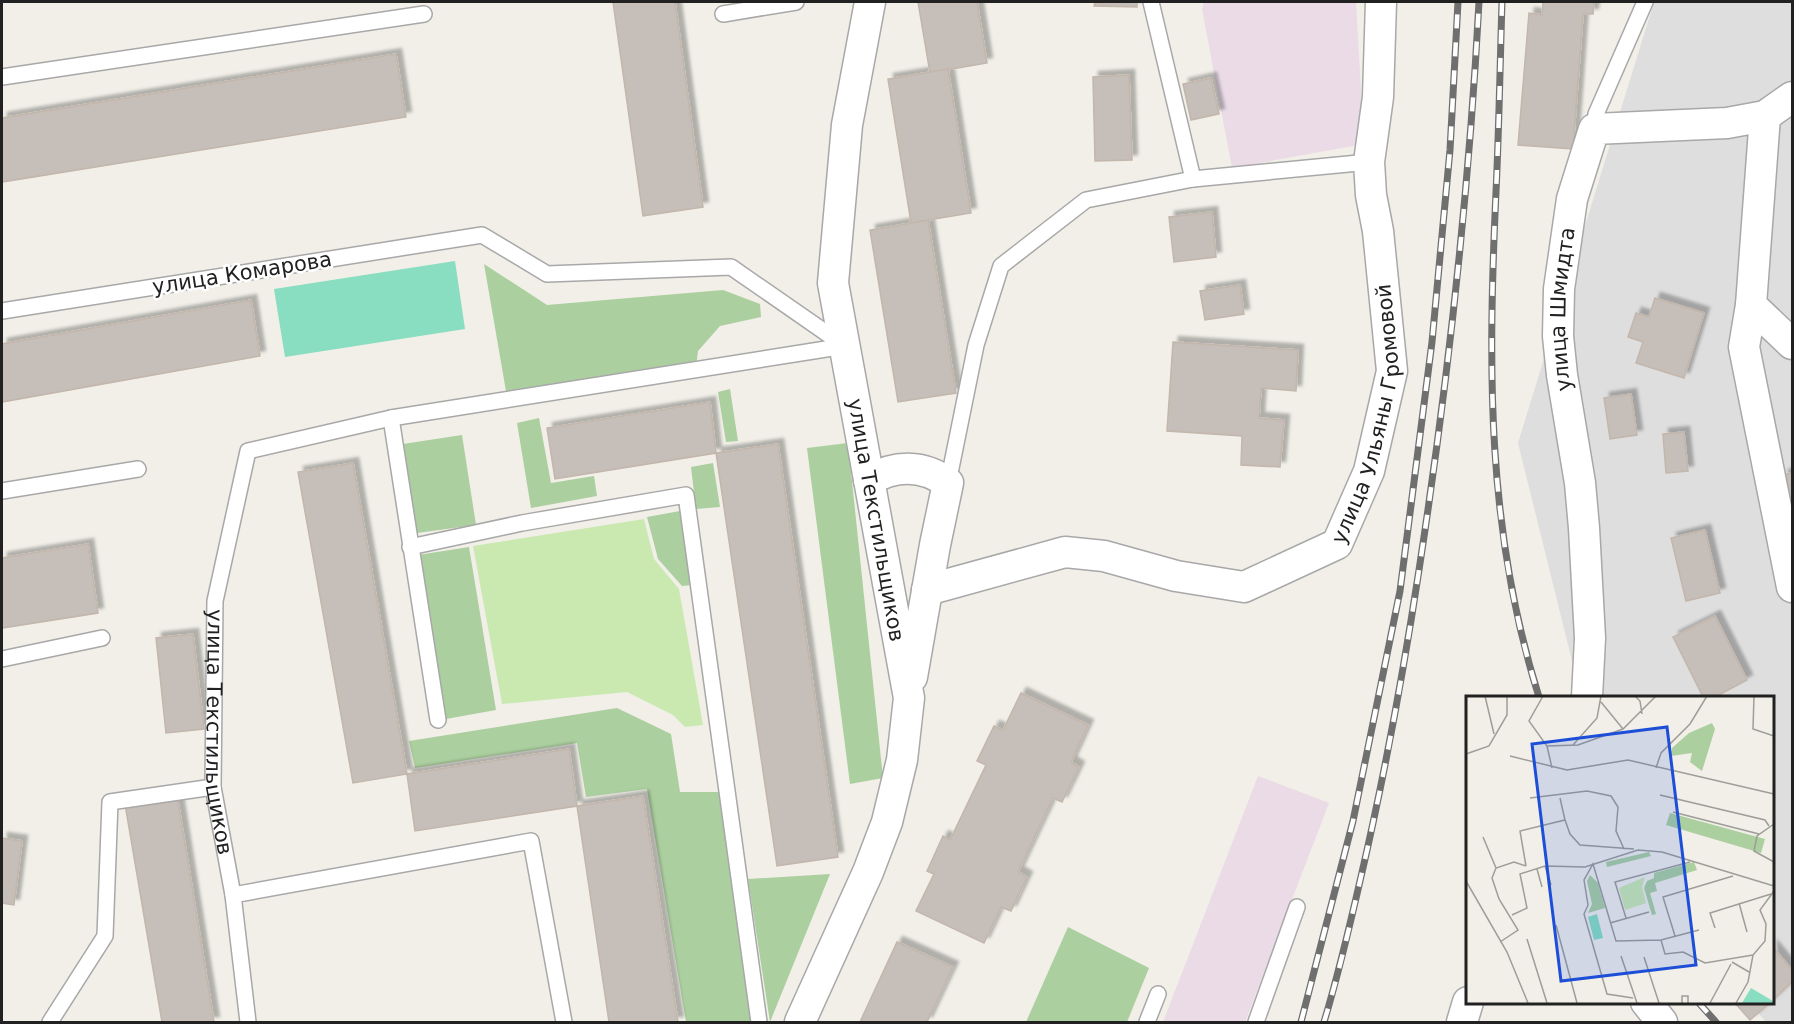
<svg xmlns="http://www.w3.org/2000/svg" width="1794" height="1024" font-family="'DejaVu Sans',sans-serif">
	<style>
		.residential { fill: #dfdede }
		.industrial { fill: #eadbe7 }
		.grass { fill: #cae9b0 }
		.forest { fill: #abcf9e }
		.pitch { fill: #89ddc0 }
		.building { fill: #c6beb8; stroke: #c3b6ab; stroke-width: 1.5; filter: url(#shadow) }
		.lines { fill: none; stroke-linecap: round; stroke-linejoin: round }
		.lane-casing { stroke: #a8a8a8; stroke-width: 18 }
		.street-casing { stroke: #a8a8a8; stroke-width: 33 }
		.lane { stroke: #fff; stroke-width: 15 }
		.street { stroke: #fff; stroke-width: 30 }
		.rail-casing { stroke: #6f6f6f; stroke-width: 7 }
		.rail { stroke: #fff; stroke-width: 4.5; stroke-dasharray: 14; stroke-linecap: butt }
		.labels { text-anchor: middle; stroke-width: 5; stroke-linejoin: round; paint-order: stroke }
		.street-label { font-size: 21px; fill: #212121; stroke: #fff }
		.inset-road { fill: none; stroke: #9e9d98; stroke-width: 1.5 }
		.view { fill: #1d4ed8; fill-opacity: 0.15; stroke: #1d4ed8; stroke-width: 3 }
		.inset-edge { fill: none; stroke: #212121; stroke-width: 3 }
	</style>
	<defs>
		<filter id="shadow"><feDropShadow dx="5.5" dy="-5.5" stdDeviation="1.5" flood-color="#0004"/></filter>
	</defs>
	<rect width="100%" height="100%" fill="#f1efe8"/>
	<polygon class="residential" points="1654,2 1792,2 1792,1022 1766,1022 1749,1002 1772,1002 1772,697 1581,697 1518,443"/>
	<g class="industrial">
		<polygon points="1204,2 1356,2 1364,144 1232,168 1202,9"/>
		<polygon points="1258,776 1329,803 1245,1022 1163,1022"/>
	</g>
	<polygon class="grass" points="644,519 654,559 679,589 703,725 685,727 673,715 627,692 502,704 473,546"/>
	<g class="forest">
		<polygon points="484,264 547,305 723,290 760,304 761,317 720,326 698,351 696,367 507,397"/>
		<polygon points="730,389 738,441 726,442 718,392"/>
		<polygon points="539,418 551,483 594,476 597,496 531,508 517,423"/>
		<polygon points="462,435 476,525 417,533 403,444"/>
		<polygon points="848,443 883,778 850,784 807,448"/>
		<polygon points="713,463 720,507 696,509 691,467"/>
		<polygon points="680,511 691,585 682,586 658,559 647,517"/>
		<polygon points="469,547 496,710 446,719 418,555"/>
		<polygon points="617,708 671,734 680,792 722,792 753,1022 686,1022 647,789 586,797 577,743 415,768 409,741"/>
		<polygon points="830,874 770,1022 748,879"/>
		<polygon points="1068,927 1149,968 1127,1022 1026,1022"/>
	</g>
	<polygon class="pitch" points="455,261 465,329 285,357 274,289"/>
	<g class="building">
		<polygon points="613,2 675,2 703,207 643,216"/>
		<polygon points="918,2 977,2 987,63 930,73"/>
		<polygon points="1095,2 1137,2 1137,7 1094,6"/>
		<polygon points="1543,2 1594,2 1593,14 1583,14 1573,149 1518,145 1529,13 1542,15"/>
		<polygon points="396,54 406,117 2,182 2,118"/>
		<polygon points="948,69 971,213 911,223 888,79"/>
		<polygon points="1129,75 1132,160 1095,161 1093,77"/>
		<polygon points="1211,78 1219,114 1191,120 1183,84"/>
		<polygon points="1212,212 1216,257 1174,262 1169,217"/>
		<polygon points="928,220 956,393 898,402 870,230"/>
		<polygon points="1240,285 1244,314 1205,320 1200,291"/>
		<polygon points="1655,298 1704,313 1684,378 1636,363 1643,342 1628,337 1636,313 1649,317"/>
		<polygon points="251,300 260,356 2,402 2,344"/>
		<polygon points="1173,342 1298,350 1296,391 1261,388 1259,418 1284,420 1280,467 1241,465 1242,436 1167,431"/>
		<polygon points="1631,394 1637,435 1610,439 1604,398"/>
		<polygon points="710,402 716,453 555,479 547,428"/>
		<polygon points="1684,432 1688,471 1666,473 1663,434"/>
		<polygon points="778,444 838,857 777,866 716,453"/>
		<polygon points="353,463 407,774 353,783 298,472"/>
		<polygon points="1792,473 1792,515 1783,475"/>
		<polygon points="1705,530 1720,593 1686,601 1671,538"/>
		<polygon points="88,544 98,613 2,628 2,558"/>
		<polygon points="1715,616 1747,680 1715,697 1703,697 1673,637"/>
		<polygon points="193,634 204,729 166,733 156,638"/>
		<polygon points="1021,693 1088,725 1071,762 1079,767 1062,802 1053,798 1018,872 1027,877 1011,911 1001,907 984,943 916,911 934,874 927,871 943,836 950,840 986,765 977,761 994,726 1003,730"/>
		<polygon points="569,749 577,806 415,831 407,774"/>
		<polygon points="177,795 214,1022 162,1022 125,804"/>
		<polygon points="643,796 678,1022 609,1022 577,806"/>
		<polygon points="2,838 22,841 14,905 2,903"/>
		<polygon points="897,942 953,967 927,1022 860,1022"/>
		<polygon points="1772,946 1792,970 1792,982 1772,1001"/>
		<polygon points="1734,1002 1771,1002 1750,1020"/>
	</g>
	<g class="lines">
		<g class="lane-casing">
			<g id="lane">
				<polyline points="723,14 796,2"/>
				<polyline points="2,77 424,14"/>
				<polyline points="1594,129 1596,114 1645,2"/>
				<polyline points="1193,179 1369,162"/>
				<path id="s1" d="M2 311 482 235 547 274 731 267 845 346 391 418 248 451 215 601 213 787 233 895 248 1022"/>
				<polyline points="391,418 438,720"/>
				<polyline points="948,483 976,345 1001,266 1086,200 1193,179 1151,2"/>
				<polyline points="2,491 138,469"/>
				<polyline points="410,547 522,523 686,495 759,1022"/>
				<polyline points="2,659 102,638"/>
				<polyline points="233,895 531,841 564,1022"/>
				<polyline points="50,1022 105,936 110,802 213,787"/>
				<polyline points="1147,1022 1158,994"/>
				<polyline points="1256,1022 1297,907"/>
			</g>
		</g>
		<g class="street-casing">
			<g id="street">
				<polyline points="1765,116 1751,305 1744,347 1792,587"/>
				<polyline points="1751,305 1792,344"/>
				<path d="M869 480C895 465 923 464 948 483L935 545 912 677"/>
				<path id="s2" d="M927 590 1065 552 1104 556 1176 576 1244 587 1337 544 1369 471 1392 371 1378 231 1371 195 1369 162 1378 97 1381 2"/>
				<path id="s3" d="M1587 697 1590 638 1584 528 1580 483 1562 375 1558 336 1559 289 1572 199 1594 129 1727 123 1765 116 1792 97"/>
				<polyline points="1646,1002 1662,1022"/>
				<polyline points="800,1022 868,872 887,822 902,760 909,698 833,283 847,125 870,2"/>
				<polyline points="1462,1022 1468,1002"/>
			</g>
		</g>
		<use href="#lane" class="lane"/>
		<use href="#street" class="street"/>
		<g class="rail-casing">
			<g id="rail">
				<path d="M1502 2C1500 65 1499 129 1496 192 1488 365 1486 530 1539 697"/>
				<polyline points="1698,1002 1716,1022"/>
				<polyline points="1301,1022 1353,821 1400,591 1432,342 1450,150 1458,2"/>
				<path d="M1324 1022C1338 976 1349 929 1360 881 1384 778 1403 675 1419 570 1448 381 1469 192 1479 2"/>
			</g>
		</g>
		<use href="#rail" class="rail"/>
	</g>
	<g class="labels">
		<g class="street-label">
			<text transform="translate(242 273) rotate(-9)" y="7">улица Комарова</text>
			<text dy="7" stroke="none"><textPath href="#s3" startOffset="390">улица Шмидта</textPath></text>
			<text dy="7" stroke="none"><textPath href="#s2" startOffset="564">улица Ульяны Громовой</textPath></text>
			<text transform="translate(876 520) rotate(80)" y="7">улица Текстильщиков</text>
			<text dy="7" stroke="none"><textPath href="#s1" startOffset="1776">улица Текстильщиков</textPath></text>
		</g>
	</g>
	<g transform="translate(1466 696)">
		<rect width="308" height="308" fill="#f1efe8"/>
		<path d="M179 181 176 191 180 207 159 214 153 192Z" fill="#cae9b0"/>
		<path d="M246 27 249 33 236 75 224 66 226 57 205 60 206 52 223 37ZM204 117 299 143 295 157 200 129ZM183 156 185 160 141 171 140 166ZM228 166 231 174 189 187 191 195 184 197 190 218 186 219 178 192 181 185 188 182V177ZM124 179 132 187 139 212 122 217 126 208 121 185Z" fill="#abcf9e"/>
		<path d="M131 218 137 242 128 244 122 221ZM285 292 307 305V307H276Z" fill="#89ddc0"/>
		<path class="inset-road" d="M19 0 28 38M77 0 63 25 81 50 86 72M169 0 174 5 176 18M288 0 287 33 308 40M135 6 157 33M107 49 131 22 135 0M81 50 112 49 157 33 190 0M0 58 23 50 41 19V0M44 60 101 74 162 64 308 98M190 72 195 57 224 28 241 0M194 99 299 124 303 130M64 102 121 95 145 100 152 111 150 135 158 153M94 102 99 124M207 116 293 138M308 128 291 140 288 155 308 166M17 141 30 172M60 170 54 135 99 124 104 138 114 149 168 153M79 170 85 189M71 173 76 191M0 185 41 256 62 307M273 207 281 236M46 219 61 212 54 178 79 170 119 171 172 154 196 156 308 190M160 222 149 186 224 166M144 227 183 216M90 229 111 307M249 232 244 217 305 198M209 240 197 201 267 180M61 243 81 307M195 244 199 258 217 256 239 267 287 259M34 246 52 234 33 203 26 182 30 172 48 166 60 170M155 260 171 307M178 261 193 307M266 266 283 276M167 302 141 298 118 218 122 209 118 184 127 168 150 245 195 244 233 234M216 307V300H222V307M244 307 265 268M270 307 282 286 287 259 299 245 300 228 294 214 308 195"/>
		<path class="view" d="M201 31 230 269 95 285 66 48Z"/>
		<rect width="308" height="308" class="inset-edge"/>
	</g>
	<rect width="1794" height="1024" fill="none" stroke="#212121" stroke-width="6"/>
</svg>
